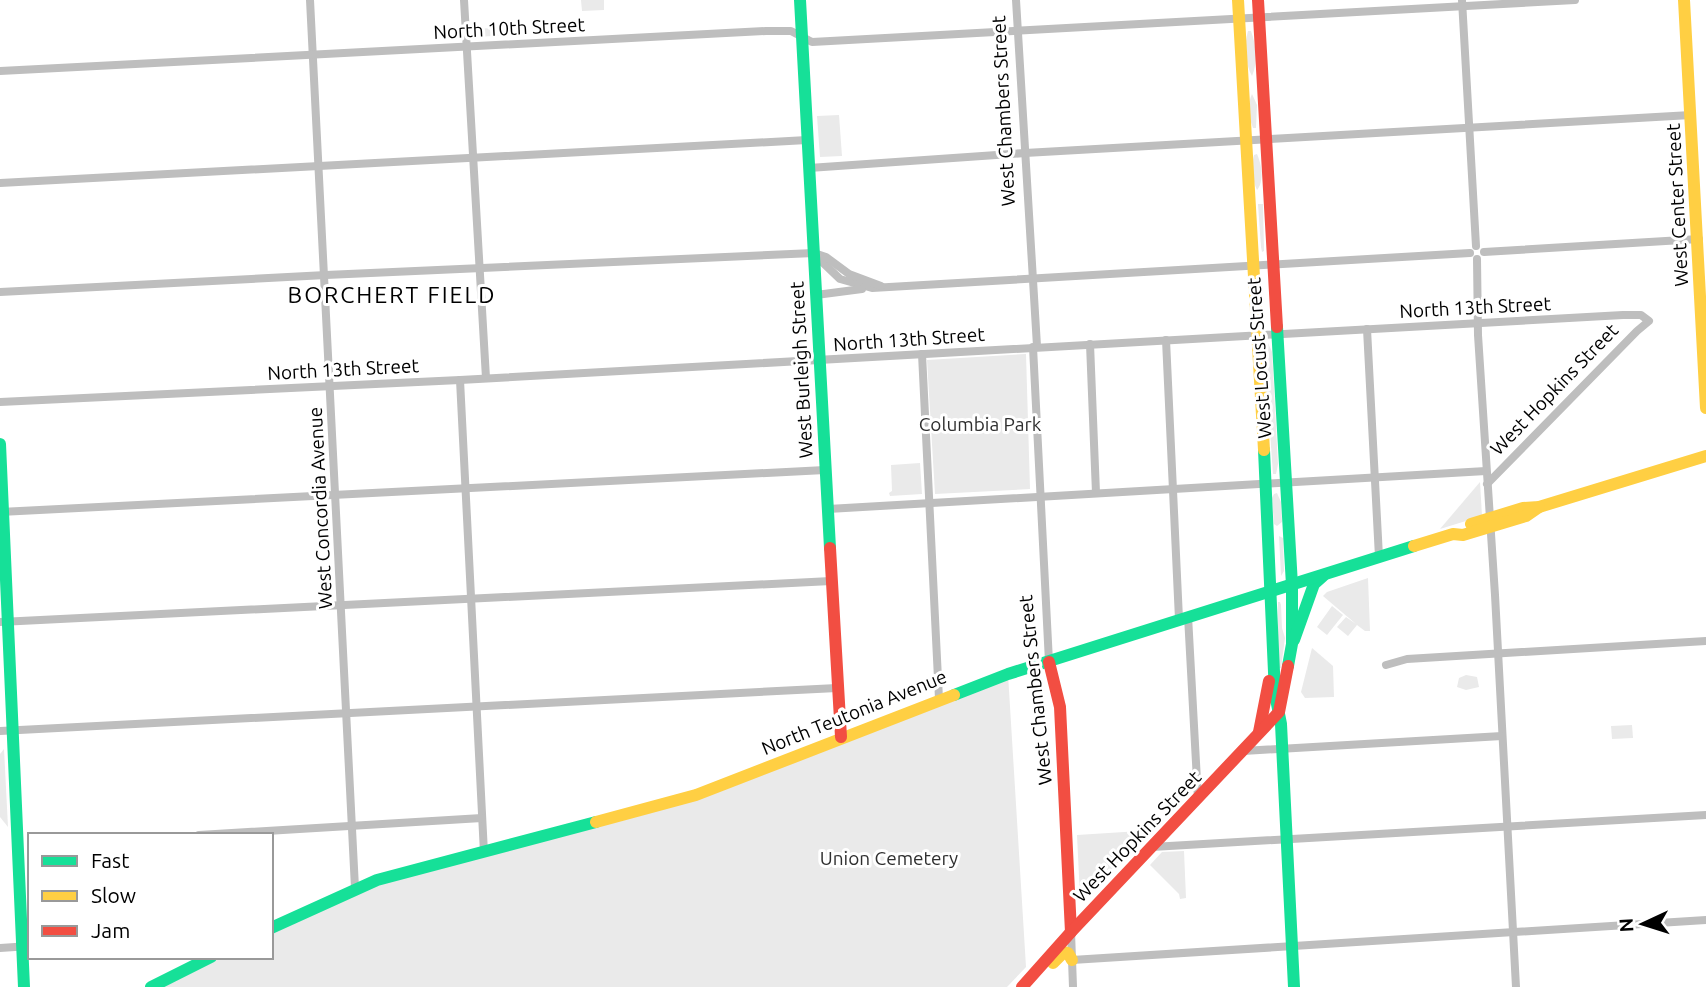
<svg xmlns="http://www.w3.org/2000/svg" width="1706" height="987" font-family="Ubuntu,sans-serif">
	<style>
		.green { fill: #eaeaea }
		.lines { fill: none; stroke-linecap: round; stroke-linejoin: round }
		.street { stroke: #bebebe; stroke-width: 8 }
		.fast { stroke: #16e098; stroke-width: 12 }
		.slow { stroke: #ffcf43; stroke-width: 12 }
		.jam { stroke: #f24e42; stroke-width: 12 }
		.labels { text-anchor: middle; stroke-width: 6; stroke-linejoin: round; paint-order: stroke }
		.street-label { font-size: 19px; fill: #000; stroke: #fff }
		.park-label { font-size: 19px; fill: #2f2f2f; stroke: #fff }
		.quarter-label { font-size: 23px; letter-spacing: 2px; fill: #000; stroke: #fff }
	</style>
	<rect width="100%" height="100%" fill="#fff"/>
	<g class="green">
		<polygon points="581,0 604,0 604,10 582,11"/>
		<polygon points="509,27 509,35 476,37 475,29"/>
		<path d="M1248 31H1251C1256 44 1258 63 1252 76 1245 64 1244 44 1248 31Z"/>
		<path d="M1252 94 1257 105 1256 128H1253C1249 118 1247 104 1252 94Z"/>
		<polygon points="839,115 842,156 820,157 817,116"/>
		<path d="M1257 154C1262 165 1264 182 1257 190 1252 180 1251 166 1254 155Z"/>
		<polygon points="1258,204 1263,204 1264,251 1262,252 1261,247"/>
		<polygon points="1266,343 1268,343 1272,352 1278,464 1276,474 1273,474 1264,347"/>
		<polygon points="1026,354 1030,489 935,494 927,360"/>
		<polygon points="920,463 922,494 890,496 889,493 892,491 891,465"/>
		<polygon points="1480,482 1482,516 1440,529"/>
		<polygon points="1277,493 1281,502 1282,522 1277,526 1274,524 1272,498 1274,494"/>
		<polygon points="1279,536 1283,538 1284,571 1281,576"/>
		<polygon points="1368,578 1370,631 1365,631 1357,625 1348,636 1337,627 1346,617 1356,624 1323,596 1327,592"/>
		<polygon points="1278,602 1280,602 1281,605 1282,628 1285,638 1281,668 1278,668"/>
		<polygon points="1332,606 1343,615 1327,635 1317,627"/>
		<polygon points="1312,648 1333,666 1334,697 1305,698 1301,692"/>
		<polygon points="1008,674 1026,967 1007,987 151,987 211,957 271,957 271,928 355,888 650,809"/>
		<polygon points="1466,675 1477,677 1479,687 1466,690 1457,687 1459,678"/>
		<polygon points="1632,725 1633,738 1612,739 1611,726"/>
		<polygon points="4,749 8,827 0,817 0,754"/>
		<polygon points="1140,831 1141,839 1084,898 1080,897 1077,835"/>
		<polygon points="1184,851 1186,898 1180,899 1179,894 1150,865 1162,852"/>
	</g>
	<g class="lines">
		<g class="street">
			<polyline points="310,0 355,888"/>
			<polyline points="464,0 486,378"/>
			<polyline points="1016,0 1037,346"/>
			<polyline points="1462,0 1476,246"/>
			<polyline points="0,71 766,31 791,31 812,42 1575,0"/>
			<polyline points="809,168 1025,153 1691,115"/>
			<polyline points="0,183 807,140"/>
			<polyline points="1484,252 1699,239"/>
			<polyline points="816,256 840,279 872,288 1470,253"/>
			<polyline points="1477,259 1478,335 1495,595 1516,987"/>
			<polyline points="0,292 326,275 814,253 826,257 849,274 881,286"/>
			<polyline points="816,295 862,289"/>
			<polyline points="1367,329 1379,557"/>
			<polyline points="1166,340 1179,619"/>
			<polyline points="1090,344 1096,493"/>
			<polyline points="1033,347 1049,662"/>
			<polyline points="922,354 939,699"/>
			<polyline points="460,380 484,853"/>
			<polyline points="0,402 460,380 1623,315 1641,315 1649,321 1637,331 1487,484"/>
			<polyline points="828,509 1486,471"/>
			<polyline points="0,512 825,470"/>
			<polyline points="1188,616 1198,799"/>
			<polyline points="0,622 831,581"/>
			<polyline points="1386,665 1407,659 1706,641"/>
			<polyline points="0,731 837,688"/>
			<polyline points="1243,751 1502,736"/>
			<polyline points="199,835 482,818"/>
			<polyline points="1152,847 1706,815"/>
			<polyline points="1071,932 1073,987"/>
			<polyline points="0,948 30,946"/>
			<polyline points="1072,960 1706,920"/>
		</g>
		<g class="fast">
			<polyline points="800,0 830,548"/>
			<polyline points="1277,327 1292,585 1292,644 1288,666"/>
			<polyline points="0,444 24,987"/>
			<polyline points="1264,450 1275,694 1281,724 1294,987"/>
			<polyline points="1294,640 1314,584 1323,576"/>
			<polyline points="954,695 1008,674 1414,546"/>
			<polyline points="271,928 377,880 596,822"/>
			<polyline points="151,987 211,957"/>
		</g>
		<g class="slow">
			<polyline points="1238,0 1264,450"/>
			<polyline points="1684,0 1706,408"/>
			<polyline points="1471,524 1523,508 1539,507 1706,456"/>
			<polyline points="1414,546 1453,534 1463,535 1526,516 1539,507"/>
			<polyline points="596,822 696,795 954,695"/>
			<polyline points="1053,963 1064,952 1068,953 1072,960"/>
		</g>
		<g class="jam">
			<polyline points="1258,0 1277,327"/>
			<polyline points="830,548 841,737"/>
			<polyline points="1049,662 1060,707 1071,932"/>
			<polyline points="1259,732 1269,681"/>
			<polyline points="1022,987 1071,932 1279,712 1288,666"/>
		</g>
	</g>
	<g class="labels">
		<g class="street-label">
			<text transform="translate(509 28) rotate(-3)" y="7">North 10th Street</text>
			<text transform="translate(1003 111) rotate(-93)" y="7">West Chambers Street</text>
			<text transform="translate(1677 205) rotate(-93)" y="7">West Center Street</text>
			<text transform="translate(1475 307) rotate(-3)" y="7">North 13th Street</text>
			<text transform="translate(909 339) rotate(-4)" y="7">North 13th Street</text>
			<text transform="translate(1259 358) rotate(-94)" y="7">West Locust Street</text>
			<text transform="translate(343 369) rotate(-3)" y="7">North 13th Street</text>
			<text transform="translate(801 370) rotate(-93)" y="7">West Burleigh Street</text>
			<text transform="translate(1554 389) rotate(-46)" y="7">West Hopkins Street</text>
			<text transform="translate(320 508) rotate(-93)" y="7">West Concordia Avenue</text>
			<text transform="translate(1035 690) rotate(-96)" y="7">West Chambers Street</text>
			<text transform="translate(854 712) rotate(-22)" y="7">North Teutonia Avenue</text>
			<text transform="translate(1137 836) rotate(-46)" y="7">West Hopkins Street</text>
		</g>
		<g class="park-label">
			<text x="980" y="431">Columbia Park</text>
			<text x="889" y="865">Union Cemetery</text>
		</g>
		<g class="quarter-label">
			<text x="392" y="303">BORCHERT FIELD</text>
		</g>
	</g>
	<rect x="28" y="833" width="245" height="126" fill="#ffffff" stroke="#999999" stroke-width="2"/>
	<rect x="42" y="856" width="35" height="10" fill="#16e098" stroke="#999999" stroke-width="2"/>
	<text x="91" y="868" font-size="21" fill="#000000">Fast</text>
	<rect x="42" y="891" width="35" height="10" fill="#ffcf43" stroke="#999999" stroke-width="2"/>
	<text x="91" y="903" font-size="21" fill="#000000">Slow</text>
	<rect x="42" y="926" width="35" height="10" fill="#f24e42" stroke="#999999" stroke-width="2"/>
	<text x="91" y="938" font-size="21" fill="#000000">Jam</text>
	<g transform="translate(1643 924) rotate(266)" stroke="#ffffff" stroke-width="5" paint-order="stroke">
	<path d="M0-5L12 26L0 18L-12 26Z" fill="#000000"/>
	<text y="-10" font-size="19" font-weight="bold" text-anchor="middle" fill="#000000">N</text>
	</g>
</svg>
